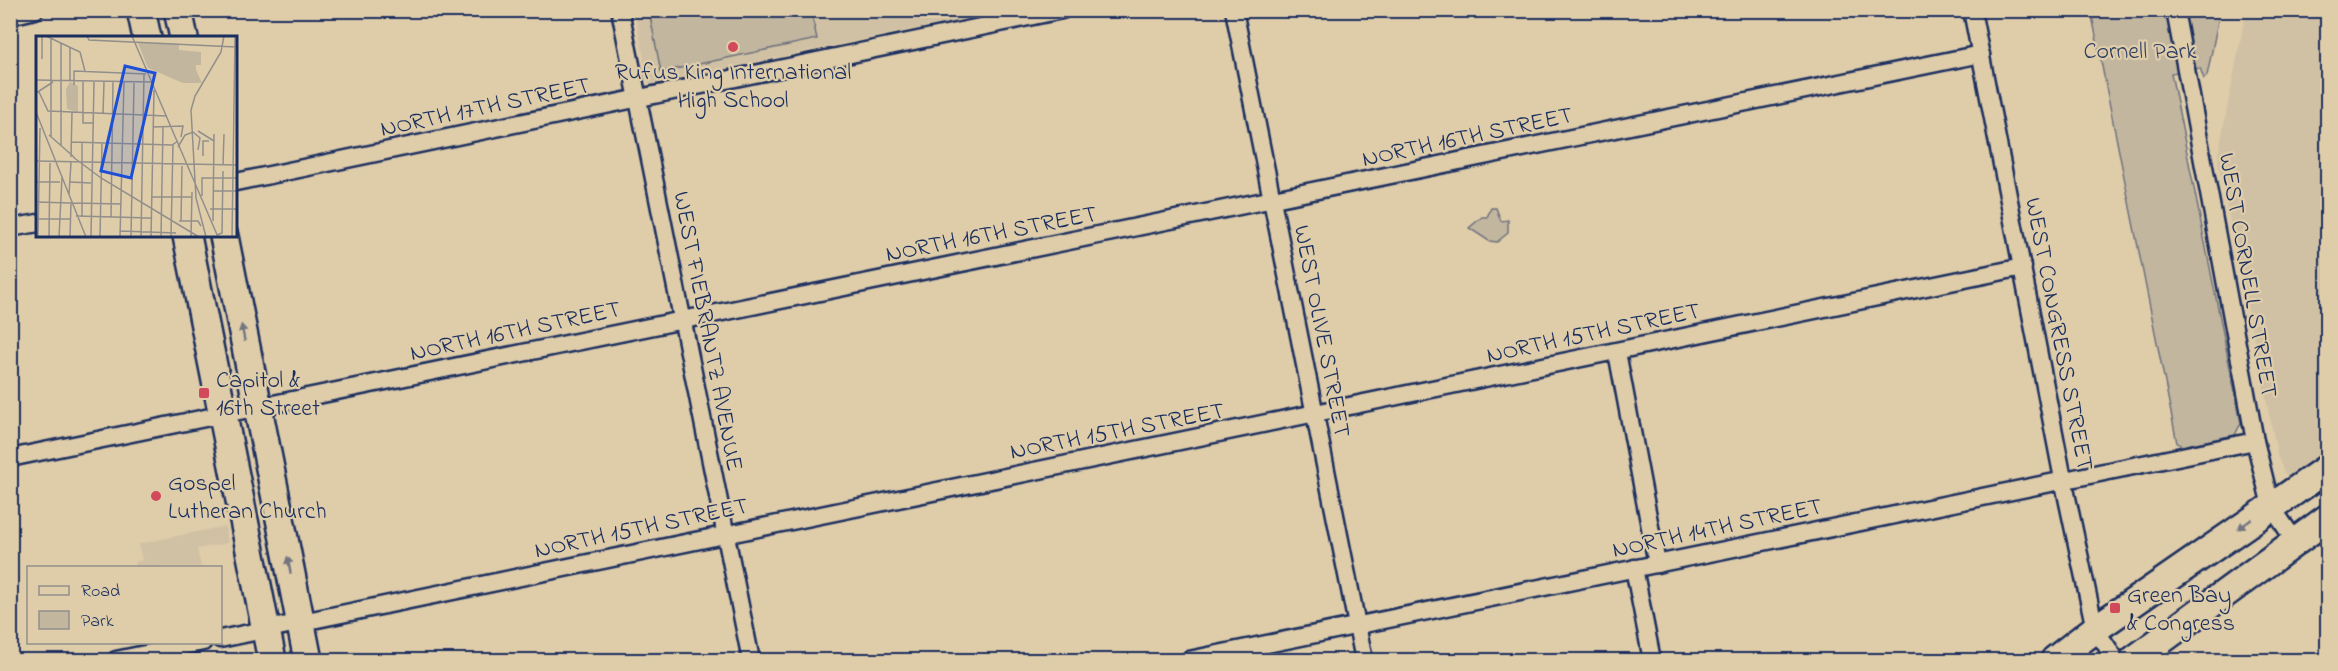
<svg xmlns="http://www.w3.org/2000/svg" width="2338" height="671" font-family="'Indie Flower',sans-serif">
	<style>
		.built { fill: #d1c1a4 }
		.green { fill: #c2b69f; stroke: #6e727e; stroke-width: 1.5 }
		.lines { fill: none; stroke-linecap: round; stroke-linejoin: round }
		.street-casing { stroke: #1b2f5e; stroke-width: 21 }
		.primary-casing { stroke: #1b2f5e; stroke-width: 32 }
		.street { stroke: #dfcdaa; stroke-width: 16 }
		.primary { stroke: #dfcdaa; stroke-width: 27 }
		.oneway { fill: #737680 }
		.poi-dot { fill: #d1495b; stroke: #dfcdaa; stroke-width: 2 }
		.labels { text-anchor: middle; stroke-width: 4.5; stroke-linejoin: round; paint-order: stroke }
		.park-label { font-size: 24px; fill: #2c3c64; stroke: #dfcdaa }
		.poi-label { font-size: 24px; fill: #1b2f5e; stroke: #dfcdaa; text-anchor: start }
		.street-label { font-size: 24px; fill: #1b2f5e; stroke: #dfcdaa }
		.inset-road { fill: none; stroke: #918e8c; stroke-width: 1.5 }
		.view { fill: #1d4ed8; fill-opacity: 0.15; stroke: #1d4ed8; stroke-width: 3 }
		.inset-edge { fill: none; stroke: #1b2f5e; stroke-width: 3 }
	</style>
	<rect width="100%" height="100%" fill="#dfcdaa"/>
	<filter id="ink" filterUnits="userSpaceOnUse"><feTurbulence type="fractalNoise" baseFrequency=".0167" numOctaves="2"/><feDisplacementMap in="SourceGraphic" scale="12" xChannelSelector="R" yChannelSelector="G"/><feConvolveMatrix kernelMatrix="1 2 1 2 8 2 1 2 1" color-interpolation-filters="sRGB"/></filter>
	<g filter="url(#ink)">
		<g class="built">
			<polygon points="634,10 1002,11 649,84"/>
			<polygon points="2246,11 2327,11 2327,455 2292,477 2285,474 2278,458 2219,168 2218,155"/>
			<polygon points="225,526 228,543 197,549 201,567 136,567 135,562 142,560 138,544"/>
		</g>
		<g class="green">
			<polygon points="649,11 811,11 817,39 661,72"/>
			<polygon points="2091,11 2220,11 2207,76 2204,79 2200,68 2171,73 2241,423 2235,435 2182,446 2177,443"/>
			<polygon points="1491,208 1496,208 1501,221 1508,220 1508,233 1497,242 1489,241 1469,228 1482,217 1487,217"/>
		</g>
		<g class="lines">
			<g class="street-casing">
				<g id="street">
					<polyline points="620,10 751,660"/>
					<polyline points="1234,10 1364,660"/>
					<polyline points="1972,10 2063,479 2095,629 2116,660"/>
					<polyline points="2175,10 2255,441 2271,506 2295,541"/>
					<polyline points="10,16 35,10"/>
					<polyline points="236,182 1062,10"/>
					<polyline points="10,228 38,223"/>
					<polyline points="1617,352 1657,564"/>
					<polyline points="10,458 1981,54"/>
					<polyline points="1634,568 1652,660"/>
					<polyline points="220,639 2023,267"/>
					<polyline points="116,660 203,642"/>
					<polyline points="1189,660 2255,441"/>
				</g>
			</g>
			<g class="primary-casing">
				<g id="primary">
					<polyline points="141,10 147,38"/>
					<polyline points="178,10 184,38"/>
					<polyline points="187,236 272,660"/>
					<polyline points="224,236 308,660"/>
					<polyline points="2055,660 2095,629 2328,468"/>
					<polyline points="2134,660 2328,518"/>
				</g>
			</g>
			<use href="#street" class="street"/>
			<use href="#primary" class="primary"/>
		</g>
		<defs><path id="oneway-solid" d="M-6-.8H1V-3.2L6.5 0L1 3.2V.8H-6Z" transform="scale(1.5)"/></defs>
		<g class="oneway">
			<use href="#oneway-solid" transform="translate(243 333) rotate(-101)"/>
			<use href="#oneway-solid" transform="translate(2245 524) rotate(145)"/>
			<use href="#oneway-solid" transform="translate(289 565) rotate(-101)"/>
		</g>
	</g>
	<g class="poi-dot">
		<circle cx="733" cy="47" r="6"/>
		<rect x="198" y="387" width="12" height="12" rx="3"/>
		<circle cx="156" cy="496" r="6"/>
		<rect x="2109" y="602" width="12" height="12" rx="3"/>
	</g>
	<g class="labels">
		<g class="park-label">
			<text x="2140" y="58">Cornell Park</text>
		</g>
		<g class="poi-label">
			<text x="733" y="79" text-anchor="middle">Rufus King International<tspan x="733" dy="28">High School</tspan></text>
			<text x="216" y="387">Capitol &amp;<tspan x="216" dy="28">16th Street</tspan></text>
			<text x="168" y="490">Gospel<tspan x="168" dy="28">Lutheran Church</tspan></text>
			<text x="2127" y="602">Green Bay<tspan x="2127" dy="28">&amp; Congress</tspan></text>
		</g>
		<g class="street-label">
			<text transform="translate(485 106) rotate(-12)" y="8">NORTH 17TH STREET</text>
			<text transform="translate(1467 136) rotate(-12)" y="8">NORTH 16TH STREET</text>
			<text transform="translate(991 233) rotate(-11)" y="8">NORTH 16TH STREET</text>
			<text transform="translate(2249 275) rotate(80)" y="8">WEST CORNELL STREET</text>
			<text transform="translate(515 330) rotate(-12)" y="8">NORTH 16TH STREET</text>
			<text transform="translate(709 331) rotate(79)" y="8">WEST FIEBRANTZ AVENUE</text>
			<text transform="translate(1323 331) rotate(79)" y="8">WEST OLIVE STREET</text>
			<text transform="translate(1593 332) rotate(-12)" y="8">NORTH 15TH STREET</text>
			<text transform="translate(2060 334) rotate(79)" y="8">WEST CONGRESS STREET</text>
			<text transform="translate(1117 430) rotate(-11)" y="8">NORTH 15TH STREET</text>
			<text transform="translate(641 527) rotate(-12)" y="8">NORTH 15TH STREET</text>
			<text transform="translate(1717 527) rotate(-12)" y="8">NORTH 14TH STREET</text>
		</g>
	</g>
	<g transform="translate(36 36)">
		<rect width="201" height="201" fill="#dfcdaa"/>
		<path d="M102 7 143 8V14L165 16V29H160V34L166 47H147L112 32ZM34 46 42 50V76L31 73 30 53Z" fill="#c2b69f"/>
		<path class="inset-road" d="M10 0 44 16 49 35M51 0 53 4 200 11M96 0 182 201M6 23V0M0 44 117 46M34 45V11M47 45V87H57M38 49V35L110 38M3 56 12 75 131 80M0 57 17 46M0 76 50 201M67 78 68 46M117 91 147 90 145 101M162 95 178 105M13 99 38 121M15 100V3M35 106 136 109 142 105M25 109V7M142 111 149 99 157 96 164 102 162 114M167 120V105H173M35 121 36 76M37 121 65 142 163 201M0 125 201 129M187 129 188 98M197 138 199 0M0 146H24M33 146 55 147M177 155H201M33 159 35 126M166 160V142H201M116 161H156M0 166 34 167M36 167 85 168M174 173H201M40 180 115 182M46 181V106M75 181 77 46M0 183H34M143 185H162L165 190M145 185 146 130M177 185 178 98M84 195 140 197M181 199 186 197 187 135M2 201 4 92M13 201 14 127M23 201 26 141M34 201 35 166M55 201 58 46M64 201 66 107M84 201 88 46M95 201 98 47M105 201 108 38M115 201 118 54M125 201 127 91M135 201 137 108M155 201 156 156M170 201 160 162 155 74 159 60 185 16 188 0M196 201 197 135"/>
		<path class="view" d="M89 30 119 37 95 142 65 135Z"/>
		<rect width="201" height="201" class="inset-edge"/>
	</g>
	<rect width="2338" height="671" fill="none" stroke="#dfcdaa" stroke-width="36"/>
	<rect x="18" y="18" width="2302" height="635" fill="none" stroke="#1b2f5e" stroke-width="2" filter="url(#ink)"/>
	<rect x="27" y="566" width="195" height="78" fill="#dfcdaa" stroke="#918e8c" stroke-width="1.5"/>
	<rect x="39" y="586" width="30" height="9" fill="#dfcdaa" stroke="#918e8c" stroke-width="1.5"/>
	<text x="81" y="596" font-size="18" fill="#1b2f5e">Road</text>
	<rect x="39" y="611" width="30" height="18" fill="#c2b69f" stroke="#918e8c" stroke-width="1.5"/>
	<text x="81" y="626" font-size="18" fill="#1b2f5e">Park</text>
</svg>
